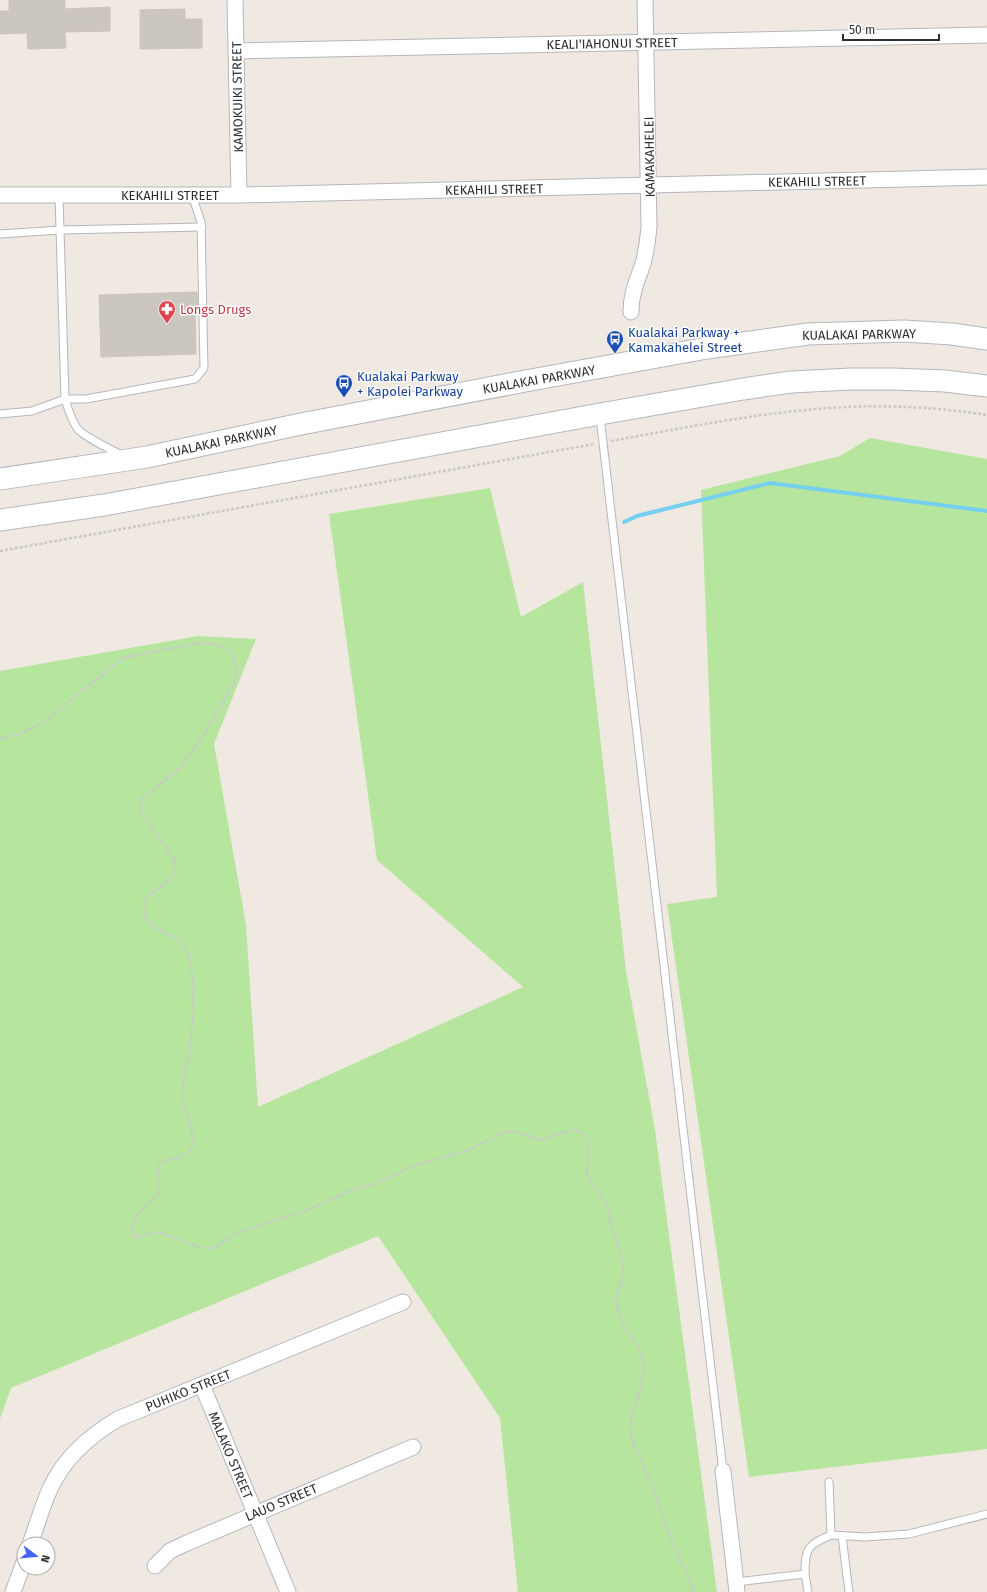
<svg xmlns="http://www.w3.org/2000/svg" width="987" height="1592" font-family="'Fira Sans',sans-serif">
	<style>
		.green { fill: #b6e59e }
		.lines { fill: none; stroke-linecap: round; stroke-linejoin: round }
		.stream { stroke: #75cff0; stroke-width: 4 }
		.building { fill: #cbc7bf; stroke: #cbc5ba }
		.service-casing { stroke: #b4b7c1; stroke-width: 9 }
		.minor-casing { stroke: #b4b7c1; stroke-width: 17 }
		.secondary-casing { stroke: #b4b7c1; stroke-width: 23 }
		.path { stroke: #c9c9c9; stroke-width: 2.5; stroke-dasharray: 3 2; stroke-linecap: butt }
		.service { stroke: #fff; stroke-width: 7 }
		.minor { stroke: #fff; stroke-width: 15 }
		.secondary { stroke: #fff; stroke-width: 21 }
		.labels { text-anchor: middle; stroke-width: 3; stroke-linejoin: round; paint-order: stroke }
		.street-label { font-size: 13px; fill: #2e2e2e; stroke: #fff }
		.health-label { font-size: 13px; fill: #be3a42; stroke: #fff; text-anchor: start }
		.transit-label { font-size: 13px; fill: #164399; stroke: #fff; text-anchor: start }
	</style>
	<rect width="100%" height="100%" fill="#efe9e1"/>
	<g class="green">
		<polygon points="870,438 987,459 987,1449 749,1477 667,904 717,897 701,490 840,456"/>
		<polygon points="490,488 521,617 583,582 626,971 655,1130 717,1592 518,1592 500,1418 378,1236 11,1388 0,1419 0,671 198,636 256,639 214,744 246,925 258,1107 523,987 377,860 329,514"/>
	</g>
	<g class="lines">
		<polyline class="stream" points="624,522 637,516 770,483 987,511"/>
	</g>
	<g class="building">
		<polygon points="9,0 65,0 65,9 110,7 110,31 65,32 66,48 28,49 27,33 0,34 0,11 9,11"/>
		<polygon points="185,9 185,19 202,19 202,48 140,49 140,10"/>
		<polygon points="197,292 198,309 195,309 196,354 101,357 99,295"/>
	</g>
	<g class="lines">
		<g class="service-casing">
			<g id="service">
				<polyline points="59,195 65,399 86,399 195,379 204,368 201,222 192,195"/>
				<polyline points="0,234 60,230 202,227"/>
				<path d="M0 414 32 411 65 399C68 409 71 419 77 428 83 437 113 450 123 456"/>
				<polyline points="600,417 723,1471"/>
				<polyline points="829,1482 831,1535 865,1537 909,1534 987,1514"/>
				<polyline points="842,1536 849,1592"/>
				<polyline points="805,1574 808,1592"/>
				<path d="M736 1582 805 1574C805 1547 808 1545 831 1535"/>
			</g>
		</g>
		<g class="minor-casing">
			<g id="minor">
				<polyline points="235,0 239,195"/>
				<polyline points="236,51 987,35"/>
				<polyline points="0,195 239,195 987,177"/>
				<path d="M631 312C631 293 637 281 643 264 646 252 648 239 649 227L645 0"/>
				<polyline points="202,1385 288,1592"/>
				<polyline points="723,1471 737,1592"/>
				<path d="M30 1544C37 1526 42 1506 50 1489 64 1458 89 1436 118 1419L403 1302"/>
				<polyline points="155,1566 170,1551 187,1543 413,1447"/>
				<polyline points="13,1592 24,1562"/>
			</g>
		</g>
		<g class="secondary-casing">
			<g id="secondary">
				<polyline points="0,479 147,457 301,424 520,382 707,348 808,334 904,331 952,334 987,339"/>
				<polyline points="0,520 104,505 600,414 743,389 791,382 851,379 893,379 945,381 987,386"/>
			</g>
		</g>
		<g class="path">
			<path d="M611 441C683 428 756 413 830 408 882 404 935 407 987 415"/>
			<polyline points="0,551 594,444"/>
			<path d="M0 739C37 731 52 717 79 693 86 686 96 681 104 674 110 669 115 663 122 658L199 643C226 642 243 655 234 683L201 739 181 767 142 799 140 806 141 813 174 859C181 891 145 882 144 909 143 933 179 930 187 951 197 977 193 1032 188 1059 186 1070 183 1081 182 1092 181 1109 198 1133 191 1148 185 1160 170 1158 160 1163 156 1173 161 1182 158 1191 151 1209 128 1210 133 1235L137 1238 151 1233 158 1232 197 1246 205 1248H214L237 1233 308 1210 350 1191 377 1183 416 1165 469 1150 505 1132 514 1131 541 1140 571 1130 581 1131 587 1139V1176L606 1203 623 1266C624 1281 614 1295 618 1310 622 1331 644 1345 644 1367 644 1391 626 1412 632 1438 635 1450 642 1462 647 1474 657 1501 666 1527 677 1553 682 1566 691 1578 694 1592"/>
		</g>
		<use href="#service" class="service"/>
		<use href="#minor" class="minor"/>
		<use href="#secondary" class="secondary"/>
	</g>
	<defs>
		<g id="pharmacy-pin" transform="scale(0.9)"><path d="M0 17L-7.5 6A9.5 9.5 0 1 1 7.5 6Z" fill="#e0444e" stroke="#fff"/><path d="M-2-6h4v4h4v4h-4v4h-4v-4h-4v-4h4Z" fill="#fff"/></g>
		<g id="bus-pin" transform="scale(0.9)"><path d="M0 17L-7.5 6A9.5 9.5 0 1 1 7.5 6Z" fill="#1a4fb4" stroke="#fff"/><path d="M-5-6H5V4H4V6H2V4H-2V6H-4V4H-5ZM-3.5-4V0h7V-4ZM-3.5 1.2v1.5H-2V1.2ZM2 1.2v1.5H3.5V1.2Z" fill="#fff"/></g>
	</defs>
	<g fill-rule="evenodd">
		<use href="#pharmacy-pin" x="167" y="309"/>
		<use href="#bus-pin" x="615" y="339"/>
		<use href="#bus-pin" x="344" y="383"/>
	</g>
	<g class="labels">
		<g class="street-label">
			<text transform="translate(612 43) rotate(-1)" y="5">KEALI'IAHONUI STREET</text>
			<text transform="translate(237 97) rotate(-91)" y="5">KAMOKUIKI STREET</text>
			<text transform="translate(649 157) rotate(-91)" y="5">KAMAKAHELEI</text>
			<text transform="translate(817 181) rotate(-1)" y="5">KEKAHILI STREET</text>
			<text transform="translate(494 189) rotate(-1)" y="5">KEKAHILI STREET</text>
			<text x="170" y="200">KEKAHILI STREET</text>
			<text transform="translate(859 334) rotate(-1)" y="5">KUALAKAI PARKWAY</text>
			<text transform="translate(539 379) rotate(-10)" y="5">KUALAKAI PARKWAY</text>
			<text transform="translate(221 441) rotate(-12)" y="5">KUALAKAI PARKWAY</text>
			<text transform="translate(188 1390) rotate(-22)" y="5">PUHIKO STREET</text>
			<text transform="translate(231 1455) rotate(67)" y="5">MALAKO STREET</text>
			<text transform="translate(281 1502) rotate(-23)" y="5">LAUO STREET</text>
		</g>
		<g class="health-label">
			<text x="180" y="314">Longs Drugs</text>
		</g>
		<g class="transit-label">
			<text x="628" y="337">Kualakai Parkway +<tspan x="628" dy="15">Kamakahelei Street</tspan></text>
			<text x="357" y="381">Kualakai Parkway<tspan x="357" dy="15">+ Kapolei Parkway</tspan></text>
		</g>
	</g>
	<g transform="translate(36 1556) rotate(106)"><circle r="19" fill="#ffffff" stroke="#ababab"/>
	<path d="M0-3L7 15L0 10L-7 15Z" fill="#4264fb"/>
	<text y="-6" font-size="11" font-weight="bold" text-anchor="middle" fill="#2e2e2e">N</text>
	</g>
	<path d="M843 34v6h96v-6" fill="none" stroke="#2e2e2e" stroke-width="2"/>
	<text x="849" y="34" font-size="12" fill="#2e2e2e" stroke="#ffffff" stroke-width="3" paint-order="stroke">50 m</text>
</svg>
